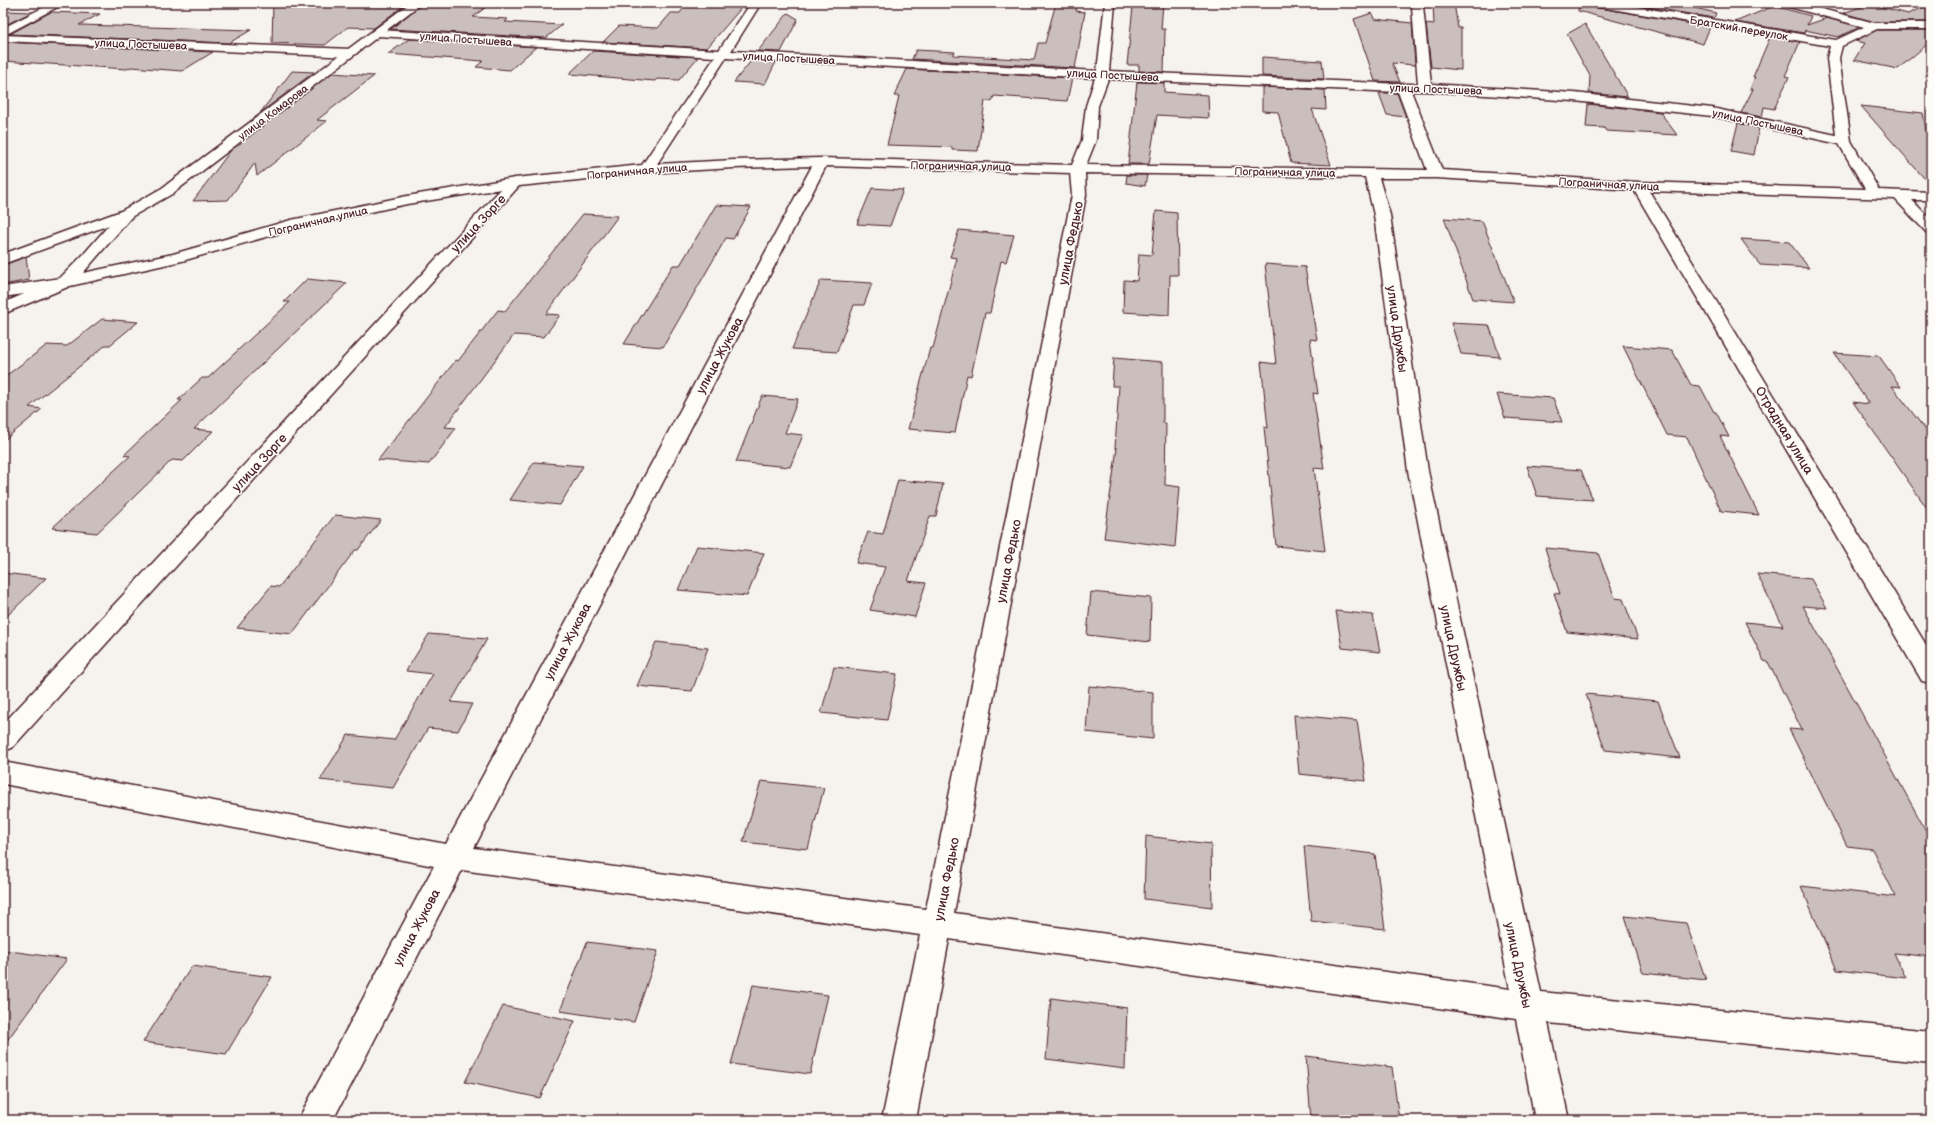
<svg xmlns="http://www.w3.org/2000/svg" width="1934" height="1123" font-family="'Balsamiq Sans',sans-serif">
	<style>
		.building { fill: #cbbfbe; stroke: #4a1f2b }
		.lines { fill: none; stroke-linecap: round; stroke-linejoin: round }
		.minor-casing { stroke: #4a1f2b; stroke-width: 3 }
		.tertiary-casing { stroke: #4a1f2b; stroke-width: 3 }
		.minor { fill: #fdfcf7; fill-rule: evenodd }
		.tertiary { fill: #fdfcf7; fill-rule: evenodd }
		.labels { text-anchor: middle; stroke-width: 3; stroke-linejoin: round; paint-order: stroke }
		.far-street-label { font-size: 11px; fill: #4a1f2b; stroke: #fdfcf7 }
		.street-label { font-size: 13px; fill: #4a1f2b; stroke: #fdfcf7 }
	</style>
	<rect width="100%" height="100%" fill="#f6f3ef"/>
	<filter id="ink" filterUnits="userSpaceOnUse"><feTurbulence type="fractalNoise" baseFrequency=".025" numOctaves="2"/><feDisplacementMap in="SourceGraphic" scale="8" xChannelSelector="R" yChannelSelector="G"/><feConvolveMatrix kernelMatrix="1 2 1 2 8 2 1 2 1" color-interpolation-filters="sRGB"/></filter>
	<g filter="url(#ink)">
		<g class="building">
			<polygon points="273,3 407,3 374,28 348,27 325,45 272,43"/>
			<polygon points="423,3 471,3 468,6 486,7 473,17 508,19 505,22 562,25 546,38 391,29"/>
			<polygon points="1056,3 1078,3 1076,11 1085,12 1075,68 912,59 916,50 955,52 953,55 1034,60 1038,43 1045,43"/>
			<polygon points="1136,3 1163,3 1161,29 1165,29 1164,72 1139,71 1139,65 1127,65 1133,6 1136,6"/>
			<polygon points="1433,3 1454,3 1458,28 1461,28 1461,70 1431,67 1426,24 1434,25"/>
			<polygon points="1579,3 1588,3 1594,7 1710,27 1703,44 1578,11"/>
			<polygon points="1623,3 1674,3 1716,13 1714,18"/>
			<polygon points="1870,4 1908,14 1931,4 1931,22 1875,22 1843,13"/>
			<polygon points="686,5 742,7 707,48 603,42 619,26 658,28 671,13 680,13"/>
			<polygon points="1774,6 1811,16 1807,25 1827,18 1860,27 1838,37 1805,30 1804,33 1735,22"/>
			<polygon points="3,11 32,12 3,26"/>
			<polygon points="51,12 100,14 79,25 251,30 229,43 10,34"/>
			<polygon points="788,13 798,19 781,52 758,51"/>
			<polygon points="1372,13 1374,19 1412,23 1415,65 1392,63 1400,82 1375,81 1354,19"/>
			<polygon points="1585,24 1628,97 1589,93 1590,76 1567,34"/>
			<polygon points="1877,30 1931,30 1931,41 1898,69 1854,60 1865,43 1855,41"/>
			<polygon points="1770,37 1800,42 1785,76 1789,77 1774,109 1764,107 1762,117 1741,113 1753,89 1750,89 1755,77 1753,77"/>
			<polygon points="409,39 536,47 510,70 476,67 483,61 388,54"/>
			<polygon points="3,42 213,52 182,71 131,67 127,69 3,61"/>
			<polygon points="593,51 698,57 679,80 657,79 655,81 569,74"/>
			<polygon points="1262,57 1322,61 1324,79 1262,76"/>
			<polygon points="751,61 776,62 765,84 734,82"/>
			<polygon points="907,69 1072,78 1067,101 994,96 992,101 985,101 978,151 952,150 952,147 887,145 899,96 894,96"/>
			<polygon points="292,71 314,72 260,113"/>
			<polygon points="332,73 374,76 317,120 327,121 257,176 255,163 228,200 193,201 231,150"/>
			<polygon points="1137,82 1164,83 1164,92 1208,95 1209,118 1157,115 1149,164 1128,164"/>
			<polygon points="1262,87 1325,90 1326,110 1312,109 1331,165 1291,163 1278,112 1262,111"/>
			<polygon points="1379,93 1397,93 1406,117 1387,115"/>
			<polygon points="1588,104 1660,112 1677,135 1606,131 1604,128 1586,127"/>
			<polygon points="1861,106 1923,113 1926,131 1931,132 1931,186"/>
			<polygon points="1738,123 1759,128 1754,155 1731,151"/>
			<polygon points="1127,175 1147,175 1145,186 1126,183"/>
			<polygon points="872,188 903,190 890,226 857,224"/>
			<polygon points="716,205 751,207 733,239 726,238 663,347 624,344 673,265 680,265"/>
			<polygon points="1156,211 1177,213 1178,275 1170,275 1169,315 1123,312 1124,280 1137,281 1139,254 1152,255"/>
			<polygon points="583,214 618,216 546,314 560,315 544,337 514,335 445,427 456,428 429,464 378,460 456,360 458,361 498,310 505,311"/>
			<polygon points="1444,218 1482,221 1514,302 1473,299"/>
			<polygon points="959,230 1014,235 1006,262 1001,261 990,313 985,313 971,376 967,375 955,433 908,429 930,348 933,348 957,258 950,257"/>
			<polygon points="1741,239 1789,242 1809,268 1760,265"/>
			<polygon points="26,257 29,280 3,285 3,265"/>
			<polygon points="1265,264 1305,267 1317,340 1310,339 1318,394 1313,393 1324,469 1314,468 1325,551 1276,546 1264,427 1268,428 1261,362 1276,364"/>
			<polygon points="307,279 347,283 194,429 213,431 183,461 172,460 97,533 52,528 130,456 124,455 182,400 178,400 202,378 208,378 290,302 284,302"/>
			<polygon points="821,280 872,283 864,305 854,305 837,352 792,349"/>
			<polygon points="102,319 138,322 110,345 106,345 29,407 42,409 3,441 3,378 47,345 67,346"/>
			<polygon points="1451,323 1489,325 1500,357 1461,354"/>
			<polygon points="1623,346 1672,350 1691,385 1700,386 1714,412 1716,412 1729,437 1720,436 1759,515 1721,511 1687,437 1667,435"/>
			<polygon points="1834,353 1879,356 1901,387 1892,386 1931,437 1931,514 1853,402 1869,404"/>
			<polygon points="1114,358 1163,362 1163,423 1166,423 1165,485 1180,487 1175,547 1104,538 1117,448 1115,448 1119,386 1112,386"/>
			<polygon points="1497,394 1553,398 1562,422 1505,418"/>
			<polygon points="762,396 798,399 785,433 803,435 790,467 736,462"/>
			<polygon points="534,462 583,466 560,505 510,500"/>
			<polygon points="1527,466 1581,470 1593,500 1537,496"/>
			<polygon points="898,480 943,484 936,516 930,516 908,581 926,583 915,617 870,610 885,567 856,563 868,532 883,534"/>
			<polygon points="335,515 381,520 358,550 355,550 292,634 237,628 271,586 279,587"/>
			<polygon points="697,546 764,553 747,596 678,590"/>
			<polygon points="1545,548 1598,553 1615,598 1623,599 1638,639 1567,632 1554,593 1560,594"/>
			<polygon points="3,573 46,578 3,620"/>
			<polygon points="1757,574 1811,579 1827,608 1803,606 1931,840 1931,957 1894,953 1906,978 1837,970 1801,886 1896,897 1872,849 1847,846 1789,729 1802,730 1768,662 1764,661 1745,622 1783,626"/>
			<polygon points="1091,592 1151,598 1150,642 1087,635"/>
			<polygon points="1336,611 1373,615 1380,652 1342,648"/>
			<polygon points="429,634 487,639 451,702 472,704 458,731 428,728 393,788 320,780 348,735 394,740 433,674 406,671"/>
			<polygon points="656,642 708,648 692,691 637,686"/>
			<polygon points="834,667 897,674 887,720 821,713"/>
			<polygon points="1089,686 1153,692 1153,739 1086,732"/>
			<polygon points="1586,694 1658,701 1680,758 1605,750"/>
			<polygon points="1294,715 1357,721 1366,781 1299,774"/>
			<polygon points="761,781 824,788 808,849 743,842"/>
			<polygon points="1146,836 1211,844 1212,907 1144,899"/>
			<polygon points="1304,846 1375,854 1385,929 1311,921"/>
			<polygon points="1625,916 1686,923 1706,980 1643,973"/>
			<polygon points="587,942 658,951 634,1022 560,1011"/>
			<polygon points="3,950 67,959 3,1046"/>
			<polygon points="192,966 272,977 226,1054 143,1042"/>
			<polygon points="753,985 828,995 810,1074 731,1064"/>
			<polygon points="1051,998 1127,1008 1125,1069 1046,1059"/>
			<polygon points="503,1006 575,1021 540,1098 465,1082"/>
			<polygon points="1306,1056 1392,1067 1399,1120 1311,1120"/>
		</g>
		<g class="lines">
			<g class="minor-casing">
				<g id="minor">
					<path d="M751 3H761L731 51 1097 71 1105 3H1115L1109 71 1403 84H1418L1412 7 1409 3H1420L1423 6 1431 84 1574 93 1712 108 1836 135 1827 58 1830 46 1594 6 1589 3H1614L1836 40 1864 27 1782 5 1781 3H1799L1875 23H1931V29H1877L1842 46 1839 58 1851 141 1879 190 1931 192V200H1912L1931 220V234L1926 232 1895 199 1649 191 1931 653V683L1922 681 1634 190 1436 178H1379L1390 215 1428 471 1541 992 1931 1031V1063L1548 1023 1569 1120H1535L1516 1019 949 939 916 1120H882L920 935 462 870 333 1120H298L434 866 3 784V762L446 844 812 166 734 168 647 173 519 186 12 748 3 751V724L501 189 407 204 294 229 182 261 70 286 3 314V303L24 294 3 297V287L60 278 82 256 121 211H131L134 214 83 273 173 254 291 220 407 196 515 178 642 165 715 57 378 36 372 33 378 30 719 50ZM726 58 1095 78 1086 106 1082 140 1072 165 821 158 734 160 657 164ZM1108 79 1398 92 1427 170 1086 165 1096 140 1098 106ZM1411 91H1425L1574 101 1712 116 1839 144 1865 189 1639 182 1442 170ZM826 166 1070 173 1072 195 926 909 474 848ZM1085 173 1365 177 1374 215 1408 471 1510 989 954 913 1086 195Z"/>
					<polygon points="3,35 351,49 357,53 351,57 3,41"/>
				</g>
			</g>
			<g class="tertiary-casing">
				<g id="tertiary">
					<polygon points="52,3 65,3 3,36 3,28"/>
					<polygon points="410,3 422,3 172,194 131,217 3,264 3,254 121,211 162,188"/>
				</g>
			</g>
			<use href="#minor" class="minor"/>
			<use href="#tertiary" class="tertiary"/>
		</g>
	</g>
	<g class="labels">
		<g class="far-street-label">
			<text transform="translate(1739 28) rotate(10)" y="4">Братский переулок</text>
			<text transform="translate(466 39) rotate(4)" y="4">улица Постышева</text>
			<text transform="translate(141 44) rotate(2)" y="4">улица Постышева</text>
			<text transform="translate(789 58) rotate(3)" y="4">улица Постышева</text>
			<text transform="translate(1113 75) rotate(3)" y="4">улица Постышева</text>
			<text transform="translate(1436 89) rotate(2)" y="4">улица Постышева</text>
			<text transform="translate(273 112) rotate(-37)" y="4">улица Комарова</text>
			<text transform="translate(1758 122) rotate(12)" y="4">улица Постышева</text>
			<text transform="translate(961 166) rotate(1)" y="4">Пограничная улица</text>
			<text transform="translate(637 171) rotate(-5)" y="4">Пограничная улица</text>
			<text transform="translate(1285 172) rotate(1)" y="4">Пограничная улица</text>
			<text transform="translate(1609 184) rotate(3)" y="4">Пограничная улица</text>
			<text transform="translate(318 221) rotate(-13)" y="4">Пограничная улица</text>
		</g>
		<g class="street-label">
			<text transform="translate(478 223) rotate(-47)" y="5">улица Зорге</text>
			<text transform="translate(1070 243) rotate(-79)" y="5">улица Федько</text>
			<text transform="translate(1398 329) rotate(82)" y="5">улица Дружбы</text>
			<text transform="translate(719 355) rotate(-62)" y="5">улица Жукова</text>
			<text transform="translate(1785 430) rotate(59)" y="5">Отрадная улица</text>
			<text transform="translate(259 462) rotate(-47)" y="5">улица Зорге</text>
			<text transform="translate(1008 561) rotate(-79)" y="5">улица Федько</text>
			<text transform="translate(567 641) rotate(-62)" y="5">улица Жукова</text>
			<text transform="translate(1454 648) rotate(78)" y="5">улица Дружбы</text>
			<text transform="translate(946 879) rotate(-79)" y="5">улица Федько</text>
			<text transform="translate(416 927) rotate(-62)" y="5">улица Жукова</text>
			<text transform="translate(1519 965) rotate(78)" y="5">улица Дружбы</text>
		</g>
	</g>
	<rect width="1934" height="1123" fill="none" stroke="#fdfcf7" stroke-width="16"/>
	<rect x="8" y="8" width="1918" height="1107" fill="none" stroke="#4a1f2b" stroke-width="1.5" filter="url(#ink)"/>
</svg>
